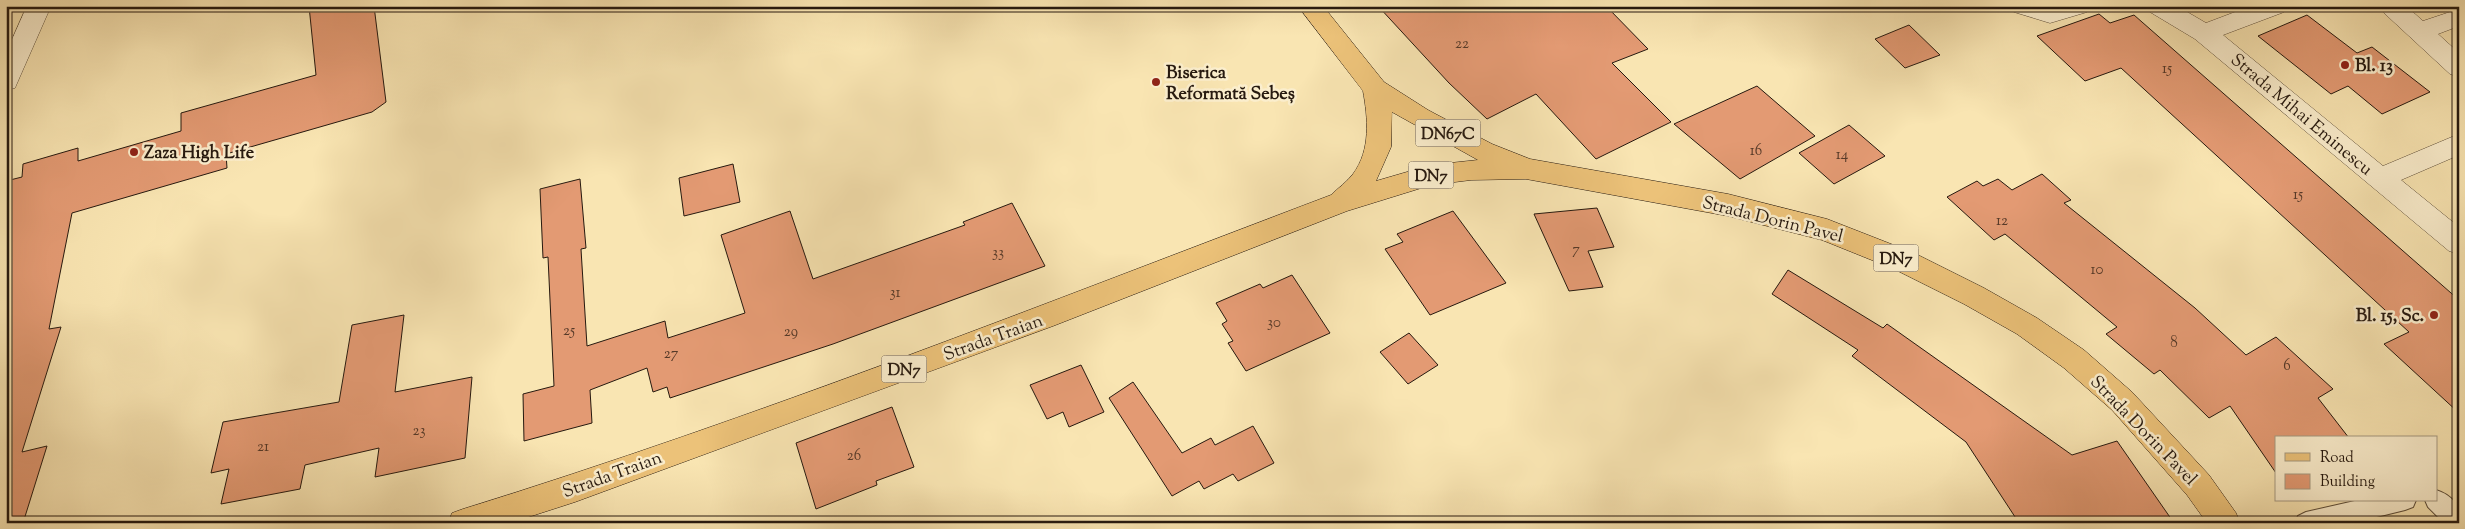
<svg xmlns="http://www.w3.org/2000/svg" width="2465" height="529" font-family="'Sorts Mill Goudy',serif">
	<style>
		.building { fill: #e39a73; stroke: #26190f }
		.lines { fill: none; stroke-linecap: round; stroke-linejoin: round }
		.lane-casing { stroke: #5b4c38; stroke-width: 2 }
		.street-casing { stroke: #5b4c38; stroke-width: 1 }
		.primary-casing { stroke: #26190f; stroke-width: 1 }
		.lane { fill: #fbeecd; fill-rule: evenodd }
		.street { fill: #fbeecd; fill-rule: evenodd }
		.primary { fill: #ecc279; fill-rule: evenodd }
		.poi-dot { fill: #8f2418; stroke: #fbeecd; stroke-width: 2 }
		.labels { text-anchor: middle; stroke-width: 5; stroke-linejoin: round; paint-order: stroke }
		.number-label { font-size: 15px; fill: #553928 }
		.shield { fill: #fbeecd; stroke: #665948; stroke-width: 1 }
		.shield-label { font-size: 16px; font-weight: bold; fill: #26190f }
		.poi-label { font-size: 18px; font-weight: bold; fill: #26190f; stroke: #fbeecd; text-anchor: start }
		.street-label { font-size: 18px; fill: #26190f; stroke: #fbeecd }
	</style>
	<rect width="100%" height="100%" fill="#f9e5b2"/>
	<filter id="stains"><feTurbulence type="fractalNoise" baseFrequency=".004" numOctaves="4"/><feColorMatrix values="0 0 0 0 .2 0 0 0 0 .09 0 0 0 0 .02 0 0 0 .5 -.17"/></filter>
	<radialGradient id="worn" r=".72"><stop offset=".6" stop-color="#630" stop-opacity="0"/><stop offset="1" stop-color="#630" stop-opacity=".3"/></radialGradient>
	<g class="building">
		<polygon points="309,6 374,6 386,102 372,112 226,154 227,168 72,213 49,329 61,327 22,452 47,446 23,523 6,523 6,181 22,177 23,164 78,148 78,161 181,131 181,113 316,75"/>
		<polygon points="1378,6 1606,6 1648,49 1612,63 1671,122 1596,159 1536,94 1487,119 1449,83"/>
		<polygon points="2099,14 2110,23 2134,15 2459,300 2459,413 2384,344 2409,332 2121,68 2085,81 2037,36"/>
		<polygon points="2307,15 2357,53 2372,47 2430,92 2382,114 2348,86 2331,94 2258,36"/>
		<polygon points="1909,25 1940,55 1905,68 1875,39"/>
		<polygon points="1757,86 1815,136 1740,179 1674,124"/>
		<polygon points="1849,125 1885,156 1834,184 1799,153"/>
		<polygon points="733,164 740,202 684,216 679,178"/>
		<polygon points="2042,174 2071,200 2064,203 2195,308 2246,355 2276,337 2333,389 2318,398 2349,438 2276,438 2276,473 2230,406 2209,418 2160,370 2154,374 2106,334 2117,327 2005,234 1994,240 1947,197 1977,181 1983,186 1998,179 2012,190"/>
		<polygon points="580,179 586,248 581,249 587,346 665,321 668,338 745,313 721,235 790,211 813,279 965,225 963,222 1012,203 1045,266 833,344 670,398 667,387 653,392 647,368 590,390 592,423 524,441 523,394 554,386 548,257 543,258 540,189"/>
		<polygon points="1597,208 1614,247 1588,251 1603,287 1569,291 1534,214"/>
		<polygon points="1453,211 1506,283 1430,315 1385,249 1403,242 1397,234"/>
		<polygon points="1788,270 1883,328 1887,324 2072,455 2117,441 2174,523 2019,523 1966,442 1852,356 1858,350 1772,294"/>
		<polygon points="1292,275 1330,333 1246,371 1228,343 1233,341 1222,324 1227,321 1216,303 1260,284 1263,288"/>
		<polygon points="404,315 395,392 472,377 465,458 375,477 379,448 305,465 300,489 221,504 229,469 211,473 223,422 339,402 352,325"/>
		<polygon points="1409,333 1438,365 1408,384 1380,352"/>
		<polygon points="1081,365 1104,412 1069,427 1063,412 1047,419 1030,385"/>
		<polygon points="1133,382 1182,453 1211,438 1215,445 1253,426 1274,463 1238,481 1233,474 1204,489 1199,481 1172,496 1109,398"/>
		<polygon points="892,407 914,467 876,481 877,485 816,509 796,443"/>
	</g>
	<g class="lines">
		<g class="lane-casing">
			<g id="lane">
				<path d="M2436 490C2454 496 2459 505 2459 523H2444L2428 507 2425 500H2436Z"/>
				<polygon points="2359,500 2416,500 2413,507 2405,510 2352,523 2295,523 2298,516 2306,512"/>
			</g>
		</g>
		<g class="street-casing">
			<g id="street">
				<polygon points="27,6 51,6 18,81 15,88 6,90 6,53"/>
				<polygon points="2010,6 2091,6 2087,12 2050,23 2014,12"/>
				<polygon points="2146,6 2177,6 2206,23 2251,6 2288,6 2284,12 2223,35 2383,166 2459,134 2459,155 2401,180 2459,227 2459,254 2449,251 2195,39 2150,12"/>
				<polygon points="2379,6 2406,6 2423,21 2459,9 2459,26 2438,34 2459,53 2459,77 2450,74 2383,12"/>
			</g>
		</g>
		<g class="primary-casing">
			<path id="primary" d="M1298 6H1323L1384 82 1428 110 1492 144 1530 159 1728 194 1827 219 1914 253 1984 288 2037 318 2084 350 2132 392 2209 475 2236 513 2240 523H2207L2187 495 2112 410 2064 368 2017 334 1964 304 1894 269 1822 240 1728 216 1526 179 1471 180 1431 185 1347 211 1053 326 575 502 510 523H448L452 513 463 509C757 418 1043 304 1331 195 1338 188 1347 182 1353 174 1371 150 1368 118 1363 91ZM1392 112 1478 160 1431 165 1376 181 1391 147Z"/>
		</g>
		<use href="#lane" class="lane"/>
		<use href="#street" class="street"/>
		<use href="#primary" class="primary"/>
	</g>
	<g class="poi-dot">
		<circle cx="2345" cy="65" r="5"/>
		<circle cx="1156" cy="82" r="5"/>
		<circle cx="134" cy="152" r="5"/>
		<circle cx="2434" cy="315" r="5"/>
	</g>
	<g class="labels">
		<g class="number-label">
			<text x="1462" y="48">22</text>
			<text x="2167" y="73">15</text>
			<text x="1756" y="155">16</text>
			<text x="1842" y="159">14</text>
			<text x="2298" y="199">15</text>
			<text x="2002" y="225">12</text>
			<text x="1576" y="254">7</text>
			<text x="998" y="257">33</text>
			<text x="2097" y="274">10</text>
			<text x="895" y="297">31</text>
			<text x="1274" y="327">30</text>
			<text x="569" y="335">25</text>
			<text x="791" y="336">29</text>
			<text x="2174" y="347">8</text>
			<text x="671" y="358">27</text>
			<text x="2287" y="370">6</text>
			<text x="419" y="435">23</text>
			<text x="263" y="451">21</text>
			<text x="854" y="460">26</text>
		</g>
		<g class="shield">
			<rect x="1415.5" y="119.5" width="65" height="27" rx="4"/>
			<rect x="1408.5" y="161.5" width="45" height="27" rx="4"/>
			<rect x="1873.5" y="244.5" width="45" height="27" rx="4"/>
			<rect x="881.5" y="355.5" width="45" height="27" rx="4"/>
		</g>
		<g class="shield-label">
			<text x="1448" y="139">DN67C</text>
			<text x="1431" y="181">DN7</text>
			<text x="1896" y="264">DN7</text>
			<text x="904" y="375">DN7</text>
		</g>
		<g class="poi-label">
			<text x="2355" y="71">Bl. 13</text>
			<text x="1166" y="78">Biserica<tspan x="1166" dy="21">Reformată Sebeș</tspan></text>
			<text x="144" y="158">Zaza High Life</text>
			<text x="2424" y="321" text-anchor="end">Bl. 15, Sc.</text>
		</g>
		<g class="street-label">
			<text transform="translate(2302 114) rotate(40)" y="6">Strada Mihai Eminescu</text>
			<text transform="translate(1773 219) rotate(14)" y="6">Strada Dorin Pavel</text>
			<text transform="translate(993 337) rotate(-20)" y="6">Strada Traian</text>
			<text transform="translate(2144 430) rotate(46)" y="6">Strada Dorin Pavel</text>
			<text transform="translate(612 474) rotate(-20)" y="6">Strada Traian</text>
		</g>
	</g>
	<rect width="2465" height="529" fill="none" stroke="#f9e5b2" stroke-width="25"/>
	<rect x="8" y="8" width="2450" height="514" fill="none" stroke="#26190f" stroke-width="2.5"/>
	<rect x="12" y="12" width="2440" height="504" fill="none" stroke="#26190f"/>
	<rect x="2275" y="436" width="162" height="65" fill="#fbeecd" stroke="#a69981"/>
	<rect x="2285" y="453" width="25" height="8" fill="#ecc279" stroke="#a69981"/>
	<text x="2320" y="462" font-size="15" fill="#26190f">Road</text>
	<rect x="2285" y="474" width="25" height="15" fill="#e39a73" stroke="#a69981"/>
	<text x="2320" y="486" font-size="15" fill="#26190f">Building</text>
	<rect width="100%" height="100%" filter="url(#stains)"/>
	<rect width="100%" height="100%" fill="url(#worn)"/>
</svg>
